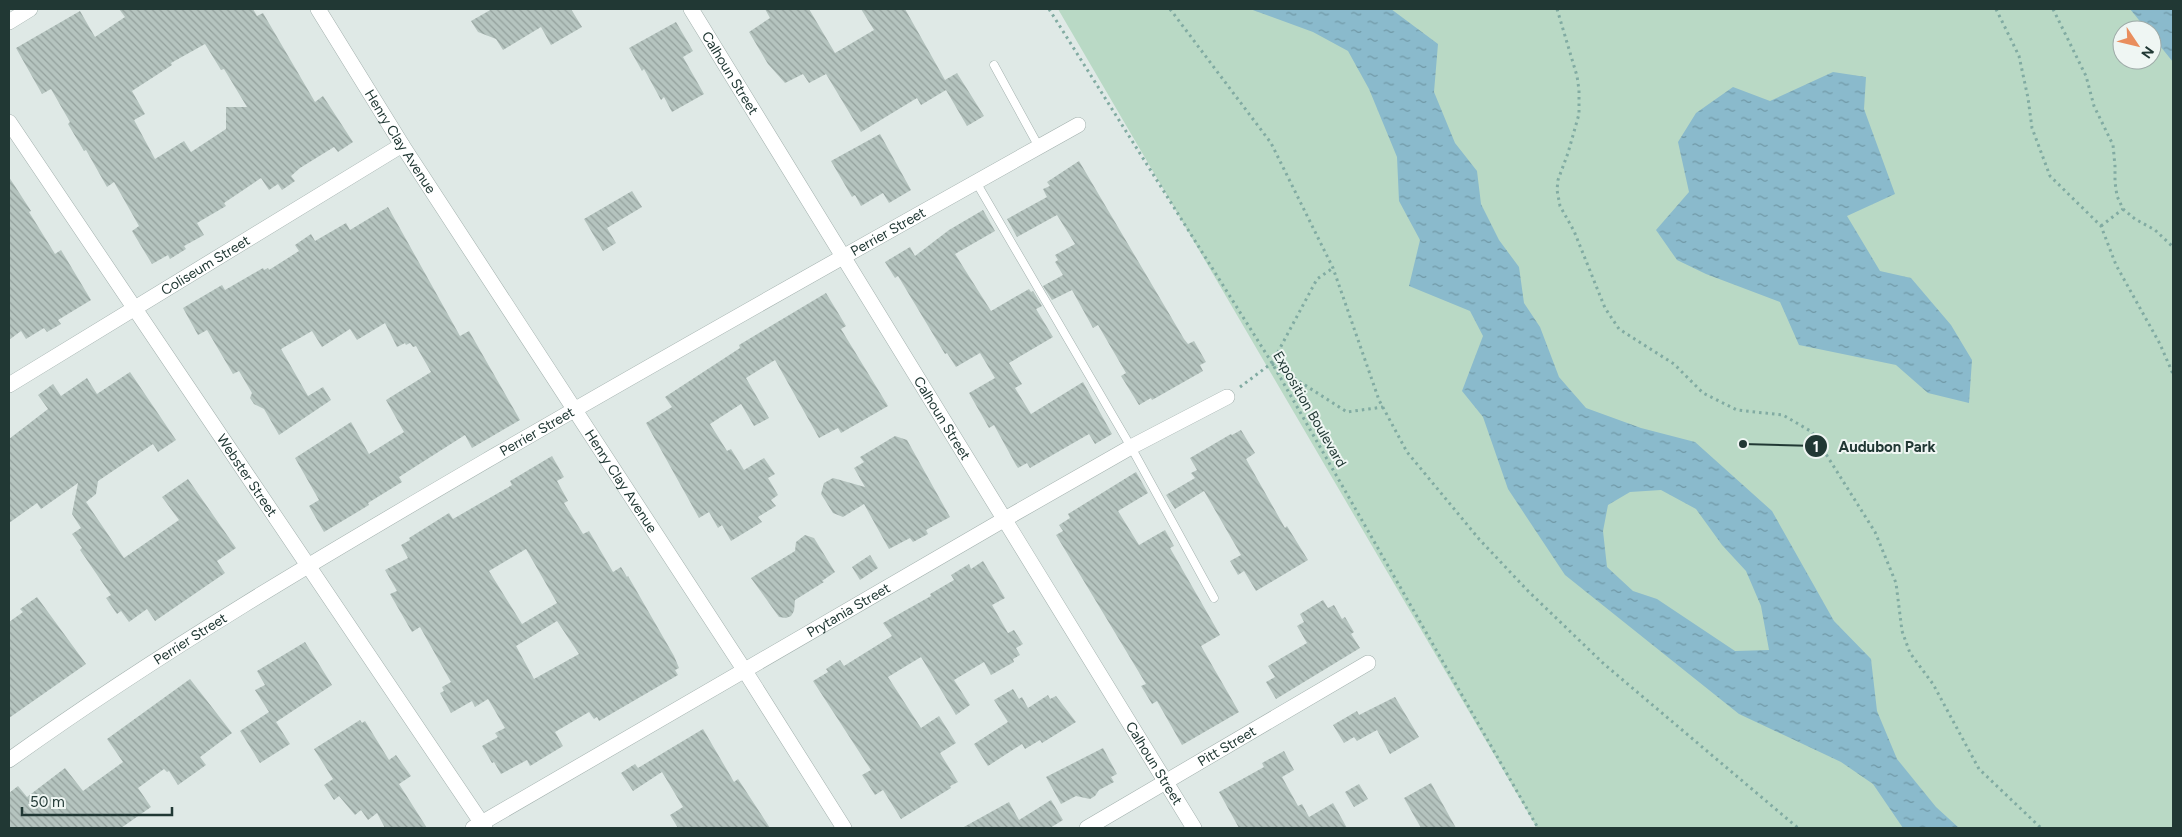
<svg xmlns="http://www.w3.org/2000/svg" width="2182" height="837" font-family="Figtree,sans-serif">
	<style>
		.park { fill: #b9d9c5; fill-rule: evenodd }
		.water { fill: url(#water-ripples); fill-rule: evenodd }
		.building { fill: url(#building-back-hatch); fill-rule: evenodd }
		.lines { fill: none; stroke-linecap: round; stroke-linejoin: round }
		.lane-casing { stroke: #a2b0ad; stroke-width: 9 }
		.street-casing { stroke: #a2b0ad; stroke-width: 16 }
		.path { stroke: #81aba2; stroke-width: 3; stroke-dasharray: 2.5 4; stroke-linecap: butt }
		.lane { stroke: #fff; stroke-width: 8 }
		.street { stroke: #fff; stroke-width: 15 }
		.labels { text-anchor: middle; stroke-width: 4; stroke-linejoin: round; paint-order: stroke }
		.street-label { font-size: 14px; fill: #213834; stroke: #eff6f3 }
		.leader { fill: none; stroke: #213834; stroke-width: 2 }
		.callout-dot { fill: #213834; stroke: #eff6f3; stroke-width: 2 }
		.mark-label { font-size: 15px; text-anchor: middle; font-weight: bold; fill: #fff }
		.callout-label { font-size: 15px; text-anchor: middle; font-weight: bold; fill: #213834; stroke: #eff6f3; stroke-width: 4; stroke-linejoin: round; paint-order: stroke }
	</style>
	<defs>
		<pattern id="water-ripples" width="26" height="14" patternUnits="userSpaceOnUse" patternTransform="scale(1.25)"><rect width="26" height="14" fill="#8abacc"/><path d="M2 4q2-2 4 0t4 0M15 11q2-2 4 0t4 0" fill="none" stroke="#7098a6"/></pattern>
		<pattern id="building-back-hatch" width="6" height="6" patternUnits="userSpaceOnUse" patternTransform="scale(1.25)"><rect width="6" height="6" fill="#b5c4bf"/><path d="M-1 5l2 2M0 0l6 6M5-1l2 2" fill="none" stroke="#93a09c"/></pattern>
	</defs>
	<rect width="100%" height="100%" fill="#dfe9e6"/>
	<path class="park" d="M1058 9H2173V828H1537ZM2122 30H2152V60H2122Z"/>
	<g class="water">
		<path d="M1250 9H1391L1438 44 1434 92 1455 143 1477 171 1481 204 1499 240 1519 267 1524 303 1540 327 1559 377 1586 408 1641 428 1695 442 1772 511 1834 621 1871 659 1877 711 1897 759 1936 807 1959 828H1903L1873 784 1841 762 1739 714 1565 575 1508 489 1483 417 1462 391 1483 336 1470 311 1409 286 1420 240 1399 201 1397 157 1369 89 1348 51 1313 32ZM1661 490 1696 509 1722 545 1746 571 1761 606 1769 650 1735 651 1657 599 1633 591 1607 567 1603 531 1608 505 1630 492Z"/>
		<polygon points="2130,9 2173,9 2173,62 2152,36 2152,30 2147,30"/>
		<polygon points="1833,72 1866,77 1864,109 1895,194 1847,216 1880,271 1911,278 1951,325 1972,360 1969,403 1928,393 1896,365 1799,345 1780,302 1706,274 1677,260 1656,230 1689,192 1678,142 1696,113 1733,87 1770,101"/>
	</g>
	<g class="building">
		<path d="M119 9H253L257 16 263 13 315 102 323 96 353 142 338 152 334 147 300 168 291 176 295 181 282 190 278 184 269 190 261 178 224 203 226 206 197 223 204 235 184 246 186 249 170 259 168 255 152 264 132 231 139 226 114 182 107 187 86 150 84 151 68 124 70 122 51 89 42 94 16 48 80 11 95 37 125 17ZM205 44 221 70 224 69 247 107H226V129L191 152 184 141 155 159 134 120 145 114 132 91 172 65 171 63Z"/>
		<polygon points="492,9 571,9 582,27 551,45 541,27 503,50 496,39 478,32 471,21"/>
		<polygon points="765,9 809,9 835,53 874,30 861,9 905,9 945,80 957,73 984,116 967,126 946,90 921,105 917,98 861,132 826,74 809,83 803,74 785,83 768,64 749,32 770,18"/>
		<polygon points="676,22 693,51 683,57 704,94 672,112 664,97 661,100 644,69 642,71 629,48"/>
		<polygon points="880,134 911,190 889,203 883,193 861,206 855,195 852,197 831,161"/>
		<polygon points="1079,161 1184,339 1188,344 1194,341 1206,362 1200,365 1203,371 1152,400 1151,398 1139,405 1121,376 1126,373 1098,325 1093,328 1072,290 1052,300 1043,286 1063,275 1055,262 1058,260 1055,255 1075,244 1057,215 1017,237 1007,219 1047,197 1043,189 1050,186 1047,182"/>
		<polygon points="9,177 31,211 29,212 55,254 61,250 91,300 58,320 61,324 47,332 44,328 26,339 21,331 9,340"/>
		<polygon points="632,191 642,207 607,228 616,243 603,251 584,219"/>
		<polygon points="388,207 460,336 469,331 520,420 472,448 465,435 399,477 402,482 368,503 369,505 324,532 309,506 319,500 295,458 351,422 369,454 404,432 386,400 431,372 416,346 413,347 410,343 406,345 405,343 397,347 385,323 357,340 350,329 322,347 312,331 281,349 308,396 323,387 331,400 279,435 264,409 254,404 250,398 252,393 239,371 233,374 207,330 198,335 183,308 222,285 225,290 263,268 264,270 268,268 269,270 299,251 295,245 311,234 315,241 346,223 350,230"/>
		<polygon points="983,210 995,231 955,254 991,311 1029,289 1031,292 1033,291 1042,306 1036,309 1053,337 1009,363 1022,384 1015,388 1031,414 1083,382 1112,434 1095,444 1089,434 1030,468 1027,463 1018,468 1016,465 994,425 989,428 969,393 995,378 980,353 956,367 947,353 945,354 898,276 895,278 885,262 910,247 915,256 949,230"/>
		<polygon points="826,293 846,326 841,329 888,406 841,433 838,428 819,438 775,360 746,378 769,418 754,426 741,404 710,424 727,451 731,449 744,470 764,458 775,474 768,478 778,495 771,500 776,506 758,517 762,522 731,541 722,525 718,528 709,512 699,518 646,423 672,407 665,397 740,348 739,345"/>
		<polygon points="130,372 176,440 158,452 153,444 98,481 96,494 86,502 124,558 179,520 162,497 188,479 236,548 217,561 225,573 155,621 147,609 129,622 121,611 117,614 106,598 111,595 80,550 82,548 72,534 81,528 72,514 78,483 41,509 37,503 9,523 9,439 48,409 38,395 53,384 61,396 87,378 97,394"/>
		<polygon points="1241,430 1255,453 1246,459 1285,528 1287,526 1308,560 1256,591 1244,571 1238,575 1230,561 1241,555 1204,491 1175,509 1166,495 1195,478 1191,473 1197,470 1190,458 1231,434 1232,435"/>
		<polygon points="895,436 907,440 950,517 926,530 928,534 913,542 910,538 889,549 864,504 843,517 833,513 821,494 824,483 833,478 865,487 854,468 864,462 860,457"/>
		<path d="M552 456 564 477 557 481 568 501 564 503 583 534 589 531 613 572 621 567 627 577 628 576 674 656 679 668 675 670 678 675 599 721 597 717 594 719 589 712 555 732 563 746 530 766 527 760 501 774 494 762 492 763 482 746 498 737 495 733 505 728 488 699 475 707 472 701 451 713 440 693 444 691 442 687 451 682 420 627 412 632 405 620 390 594 397 591 385 570 408 558 401 545 410 540 409 538 449 513 453 519 512 485 510 481ZM526 549 557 603 522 624 489 571ZM557 621 579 654 534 679 516 646Z"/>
		<polygon points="1136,472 1148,493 1118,511 1139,545 1165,530 1174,546 1170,548 1220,635 1201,646 1239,712 1182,745 1157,701 1152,704 1141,686 1146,684 1056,535 1063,531 1059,525 1070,518 1068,514"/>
		<polygon points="805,535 814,538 835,572 822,581 824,582 795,600 794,611 791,616 786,618 779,617 751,578 795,551 796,542"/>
		<polygon points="870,555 878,568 860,580 852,567"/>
		<polygon points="983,561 1005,598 992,605 1008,633 1014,630 1023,644 1016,648 1020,655 1013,659 1014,662 991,675 984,662 954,680 970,705 956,715 921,657 888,677 921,728 939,716 956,743 940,753 958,782 950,786 951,788 901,819 883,790 875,795 862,775 871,770 813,681 828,672 826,669 840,660 844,666 892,636 883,623 931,596 930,594 954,580 951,575 969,564 971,569"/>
		<polygon points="37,597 86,664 9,718 9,622 23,612 20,609"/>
		<polygon points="1323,600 1328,608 1334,605 1342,619 1345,617 1354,632 1351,634 1360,648 1276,699 1266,682 1275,677 1268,666 1307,643 1297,626 1304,622 1300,614"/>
		<polygon points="305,642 332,685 276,722 290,744 260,763 240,731 269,712 255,690 265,685 257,671"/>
		<polygon points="190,679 232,733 200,757 206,765 178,785 169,771 167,772 164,769 138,788 151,807 121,828 9,828 9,793 18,786 27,797 65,768 83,791 123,762 107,739"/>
		<polygon points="1013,689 1019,699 1022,697 1028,708 1048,695 1050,699 1056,696 1076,722 1042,743 1040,740 1025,749 1022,744 988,766 974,744 1008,722 994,700"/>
		<polygon points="1395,697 1419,737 1390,754 1377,730 1357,741 1354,737 1344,743 1333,725 1357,711 1359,715"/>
		<polygon points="360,720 362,723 365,721 389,760 396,755 411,776 399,784 427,828 385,828 377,813 368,820 361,810 355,815 339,796 334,800 324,785 333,779 314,749"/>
		<polygon points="703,729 734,782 738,779 770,828 678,828 670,815 683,807 662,772 633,791 621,773 635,764 638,768"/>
		<polygon points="1103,748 1117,774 1111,777 1114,782 1099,790 1095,796 1090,799 1076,796 1061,804 1046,777"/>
		<polygon points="1284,751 1294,770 1282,777 1298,806 1302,804 1309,817 1333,803 1347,828 1239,828 1219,792 1264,767 1262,763"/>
		<polygon points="1431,783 1456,828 1421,828 1404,798"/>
		<polygon points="1359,784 1368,799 1354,807 1345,792"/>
		<polygon points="1051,800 1063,820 1050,828 962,828 1009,802 1019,820"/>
	</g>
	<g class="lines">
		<g class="lane-casing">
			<g id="lane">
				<polyline points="994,65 1039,147"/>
				<polyline points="976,182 1131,447 1214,598"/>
			</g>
		</g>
		<g class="street-casing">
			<g id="street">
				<path id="s1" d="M318 9 402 145 745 671 844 828"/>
				<path id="s2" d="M691 9 1194 828"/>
				<polyline points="9,22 30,9"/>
				<path id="s3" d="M9 122 485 828"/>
				<path id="s4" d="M9 385 402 145"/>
				<path id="s5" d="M9 760C165 648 330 552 496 455 689 343 883 234 1078 125"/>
				<path id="s6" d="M473 828 1005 519 1131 447 1227 397"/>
				<path id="s7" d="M1087 828 1368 663"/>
			</g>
		</g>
		<g class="path">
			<polyline points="1049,9 1272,363 1538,828"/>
			<polyline points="1170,9 1271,143 1333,268 1379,400 1407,452 1479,539 1529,592 1604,664 1798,828"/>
			<polyline points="1557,9 1577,76 1579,90 1579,114 1568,153 1558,180 1557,190 1560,206 1574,231 1605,308 1619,329 1674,364 1703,393 1737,410 1783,415 1812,432 1875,532 1896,583 1902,631 1910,653 1933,684 1979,769 2041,828"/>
			<polyline points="1996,9 2019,56 2028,98 2032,128 2050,176 2101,226 2116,265 2160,344 2173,374"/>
			<polyline points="2053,9 2086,76 2094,106 2113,145 2115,166 2115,182 2117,196 2123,209 2135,219 2155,230 2173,247"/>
			<polyline points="2101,226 2123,209"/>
			<polyline points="1272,364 1347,412 1383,407"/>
			<polyline points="1240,387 1272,363 1317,279 1333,268"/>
		</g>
		<use href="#lane" class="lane"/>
		<use href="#street" class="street"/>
	</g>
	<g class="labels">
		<g class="street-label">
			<text dy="5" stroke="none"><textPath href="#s2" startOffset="75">Calhoun Street</textPath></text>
			<text dy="5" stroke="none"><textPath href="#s1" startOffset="156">Henry Clay Avenue</textPath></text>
			<text dy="5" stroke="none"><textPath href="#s5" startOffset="1026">Perrier Street</textPath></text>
			<text dy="5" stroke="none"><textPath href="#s4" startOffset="230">Coliseum Street</textPath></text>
			<text transform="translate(1310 409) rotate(60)" y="5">Exposition Boulevard</text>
			<text dy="5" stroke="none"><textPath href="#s2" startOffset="480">Calhoun Street</textPath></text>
			<text dy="5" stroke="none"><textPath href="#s5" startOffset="622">Perrier Street</textPath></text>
			<text dy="5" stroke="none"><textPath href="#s3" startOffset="426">Webster Street</textPath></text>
			<text dy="5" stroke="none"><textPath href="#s1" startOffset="561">Henry Clay Avenue</textPath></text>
			<text dy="5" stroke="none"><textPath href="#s6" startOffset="434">Prytania Street</textPath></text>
			<text dy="5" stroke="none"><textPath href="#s5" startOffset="218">Perrier Street</textPath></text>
			<text dy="5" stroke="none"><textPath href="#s7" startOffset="162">Pitt Street</textPath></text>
			<text dy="5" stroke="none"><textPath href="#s2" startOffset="885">Calhoun Street</textPath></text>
		</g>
	</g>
	<path class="leader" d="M1743 444L1816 446"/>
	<g class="callout-dot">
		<circle cx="1743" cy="444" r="5"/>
		<circle cx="1816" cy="446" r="12"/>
	</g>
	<g class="mark-label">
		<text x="1816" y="452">1</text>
	</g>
	<g class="callout-label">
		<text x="1887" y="452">Audubon Park</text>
	</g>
	<rect width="2182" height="837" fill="none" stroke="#213834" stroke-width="20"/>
	<g transform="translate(2137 45) rotate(125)"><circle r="24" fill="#eff6f3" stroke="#9daaa7"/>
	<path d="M0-4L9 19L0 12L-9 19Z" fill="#e98e5d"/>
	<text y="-8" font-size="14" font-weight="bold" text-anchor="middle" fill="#213834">N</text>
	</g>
	<path d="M22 807v8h150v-8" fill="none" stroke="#213834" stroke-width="2.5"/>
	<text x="30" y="807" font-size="15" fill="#213834" stroke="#eff6f3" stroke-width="4" paint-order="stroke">50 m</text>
</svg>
